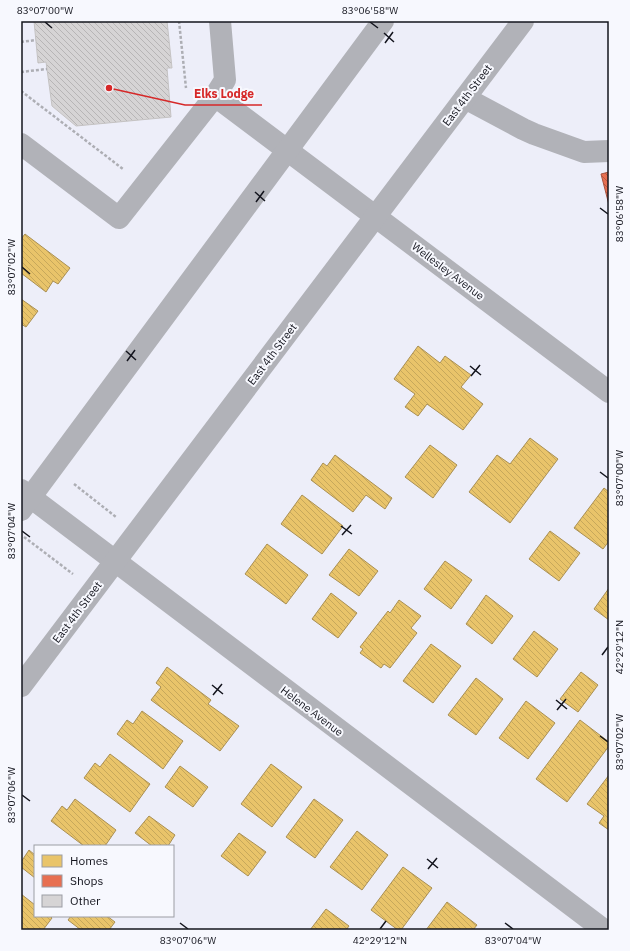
<svg xmlns="http://www.w3.org/2000/svg" width="630" height="951" font-family="'IBM Plex Sans',sans-serif">
	<style>
		.homes { fill: url(#homes-back-hatch); stroke: #a98f53 }
		.shops { fill: url(#shops-back-hatch); stroke: #a75441 }
		.building { fill: url(#building-back-hatch); stroke: #c5c3c3 }
		.lines { fill: none; stroke-linecap: round; stroke-linejoin: round }
		.path { stroke: #adaeb4; stroke-width: 2.5; stroke-dasharray: 3 2; stroke-linecap: butt }
		.minor { stroke: #b1b2b8; stroke-width: 22 }
		.ticks { fill: none; stroke: #13141d; stroke-width: 1.5 }
		.labels { text-anchor: middle; stroke-width: 4; stroke-linejoin: round; paint-order: stroke }
		.street-label { font-size: 11px; fill: #13141d; stroke: #f7f8fe }
		.leader { fill: none; stroke: #d62828; stroke-width: 1.5 }
		.callout-dot { fill: #d62828; stroke: #f7f8fe; stroke-width: 1.5 }
		.callout-label { font-size: 12px; text-anchor: middle; font-weight: bold; fill: #d62828; stroke: #f7f8fe; stroke-width: 4; stroke-linejoin: round; paint-order: stroke }
		.neatline { fill: none; stroke: #13141d; stroke-width: 1.5 }
		.ticks-label { font-size: 10px; text-anchor: middle; fill: #13141d }
	</style>
	<defs>
		<pattern id="homes-back-hatch" width="6" height="6" patternUnits="userSpaceOnUse"><rect width="6" height="6" fill="#e9c46a"/><path d="M-1 5l2 2M0 0l6 6M5-1l2 2" fill="none" stroke="#c7a85b"/></pattern>
		<pattern id="shops-back-hatch" width="6" height="6" patternUnits="userSpaceOnUse"><rect width="6" height="6" fill="#e76f51"/><path d="M-1 5l2 2M0 0l6 6M5-1l2 2" fill="none" stroke="#ba5a43"/></pattern>
		<pattern id="building-back-hatch" width="6" height="6" patternUnits="userSpaceOnUse"><rect width="6" height="6" fill="#d6d4d5"/><path d="M-1 5l2 2M0 0l6 6M5-1l2 2" fill="none" stroke="#b7b5b6"/></pattern>
	</defs>
	<rect width="100%" height="100%" fill="#edeef9"/>
	<g class="homes">
		<polygon points="25,234 70,268 58,284 53,281 46,292 21,273 21,239"/>
		<polygon points="21,299 38,311 26,327 21,324"/>
		<polygon points="418,346 440,363 445,356 471,375 461,387 483,404 463,430 427,404 418,416 405,407 415,394 394,379"/>
		<polygon points="530,438 558,459 510,523 469,492 497,455 510,464"/>
		<polygon points="430,445 457,465 433,498 405,477"/>
		<polygon points="335,455 392,498 385,509 366,495 353,512 311,480 323,463 327,466"/>
		<polygon points="604,488 609,492 609,541 603,549 574,528"/>
		<polygon points="302,495 343,526 322,554 281,524"/>
		<polygon points="550,531 580,553 559,581 529,559"/>
		<polygon points="267,544 308,575 286,604 245,574"/>
		<polygon points="349,549 378,571 359,596 329,575"/>
		<polygon points="445,561 472,580 451,609 424,589"/>
		<polygon points="609,588 609,620 594,609"/>
		<polygon points="331,593 357,613 338,638 312,619"/>
		<polygon points="486,595 513,616 492,644 466,624"/>
		<polygon points="399,600 421,616 411,628 417,633 390,668 384,664 381,668 360,653 363,649 360,647 388,611 390,613"/>
		<polygon points="534,631 558,649 537,677 513,659"/>
		<polygon points="431,644 461,666 433,703 403,681"/>
		<polygon points="167,667 211,700 208,704 239,726 220,751 151,700 161,687 156,683"/>
		<polygon points="581,672 598,685 578,712 560,699"/>
		<polygon points="476,678 503,699 476,735 448,715"/>
		<polygon points="526,701 555,723 528,759 499,738"/>
		<polygon points="142,711 183,741 163,769 117,734 127,720 133,724"/>
		<polygon points="580,720 609,742 609,746 567,802 536,779"/>
		<polygon points="110,754 150,784 130,812 84,778 95,763 100,767"/>
		<polygon points="271,764 302,787 272,827 241,804"/>
		<polygon points="180,766 208,787 193,807 165,787"/>
		<polygon points="609,775 609,830 599,823 604,816 587,804"/>
		<polygon points="75,799 116,830 105,846 84,846 51,821 62,806 67,810"/>
		<polygon points="314,799 343,820 315,858 286,837"/>
		<polygon points="149,816 175,835 168,846 152,846 135,833"/>
		<polygon points="357,831 388,855 362,890 330,867"/>
		<polygon points="239,833 266,852 248,876 221,856"/>
		<polygon points="29,850 35,855 35,878 21,867 21,862"/>
		<polygon points="403,867 432,888 401,930 398,930 371,910"/>
		<polygon points="21,894 35,905 35,916 50,916 52,918 43,930 21,930"/>
		<polygon points="447,902 477,925 473,930 426,930"/>
		<polygon points="326,909 349,926 346,930 310,930"/>
		<polygon points="71,916 107,916 115,922 109,930 81,930 68,920"/>
	</g>
	<polygon class="shops" points="609,172 609,205 601,174"/>
	<polygon class="building" points="34,21 167,21 172,68 167,68 171,117 76,126 52,106 46,62 38,63"/>
	<g class="lines">
		<g class="path">
			<polyline points="179,21 186,88"/>
			<polyline points="21,42 36,40"/>
			<polyline points="21,72 47,69"/>
			<polyline points="21,91 123,169"/>
			<polyline points="74,484 116,517"/>
			<polyline points="24,537 73,574"/>
		</g>
		<g class="minor">
			<polyline points="220,21 225,80 215,96 609,392"/>
			<polyline points="465,98 523,129 534,134 584,152 609,151"/>
			<polyline points="21,144 119,218 215,96"/>
			<polyline points="21,490 604,930"/>
			<polyline points="21,510 383,21"/>
			<polyline points="21,686 523,21"/>
		</g>
	</g>
	<path class="ticks" d="M45 22 52 28M370 22 378 28M384 33 394 42M385 43 393 32M255 192 265 201M256 202 264 191M600 208 608 214M22 267 30 274M126 351 136 360M127 361 135 350M470 366 481 375M471 376 480 365M600 472 608 478M341 526 352 534M22 531 30 537M342 535 351 525M602 655 608 647M212 685 223 694M213 695 222 684M556 700 567 709M557 710 566 699M600 736 608 742M22 795 30 801M427 859 438 868M428 869 437 858M180 923 188 929M505 923 513 929M380 929 386 921"/>
	<g class="labels">
		<g class="street-label">
			<text transform="translate(467 95) rotate(-53)" y="4">East 4th Street</text>
			<text transform="translate(448 271) rotate(37)" y="4">Wellesley Avenue</text>
			<text transform="translate(272 354) rotate(-53)" y="4">East 4th Street</text>
			<text transform="translate(77 612) rotate(-53)" y="4">East 4th Street</text>
			<text transform="translate(312 711) rotate(37)" y="4">Helene Avenue</text>
		</g>
	</g>
	<path class="leader" d="M109 88L185 105H262"/>
	<circle class="callout-dot" cx="109" cy="88" r="4"/>
	<g class="callout-label">
		<text x="224" y="98">Elks Lodge</text>
	</g>
	<rect width="630" height="951" fill="none" stroke="#f7f8fe" stroke-width="44"/>
	<rect x="34" y="845" width="140" height="72" fill="#f7f8fe" stroke="#9c9da4"/>
	<rect x="42" y="855" width="20" height="12" fill="#e9c46a" stroke="#9c9da4"/>
	<text x="70" y="865" font-size="12" fill="#13141d">Homes</text>
	<rect x="42" y="875" width="20" height="12" fill="#e76f51" stroke="#9c9da4"/>
	<text x="70" y="885" font-size="12" fill="#13141d">Shops</text>
	<rect x="42" y="895" width="20" height="12" fill="#d6d4d5" stroke="#9c9da4"/>
	<text x="70" y="905" font-size="12" fill="#13141d">Other</text>
	<rect x="22" y="22" width="586" height="907" class="neatline"/>
	<g class="ticks-label">
		<text x="45" y="14">83°07'00"W</text>
		<text x="370" y="14">83°06'58"W</text>
		<text transform="translate(619 214) rotate(-90)" y="4">83°06'58"W</text>
		<text transform="translate(11 267) rotate(-90)" y="4">83°07'02"W</text>
		<text transform="translate(619 478) rotate(-90)" y="4">83°07'00"W</text>
		<text transform="translate(11 531) rotate(-90)" y="4">83°07'04"W</text>
		<text transform="translate(619 647) rotate(-90)" y="4">42°29'12"N</text>
		<text transform="translate(619 742) rotate(-90)" y="4">83°07'02"W</text>
		<text transform="translate(11 795) rotate(-90)" y="4">83°07'06"W</text>
		<text x="188" y="944">83°07'06"W</text>
		<text x="380" y="944">42°29'12"N</text>
		<text x="513" y="944">83°07'04"W</text>
	</g>
</svg>
